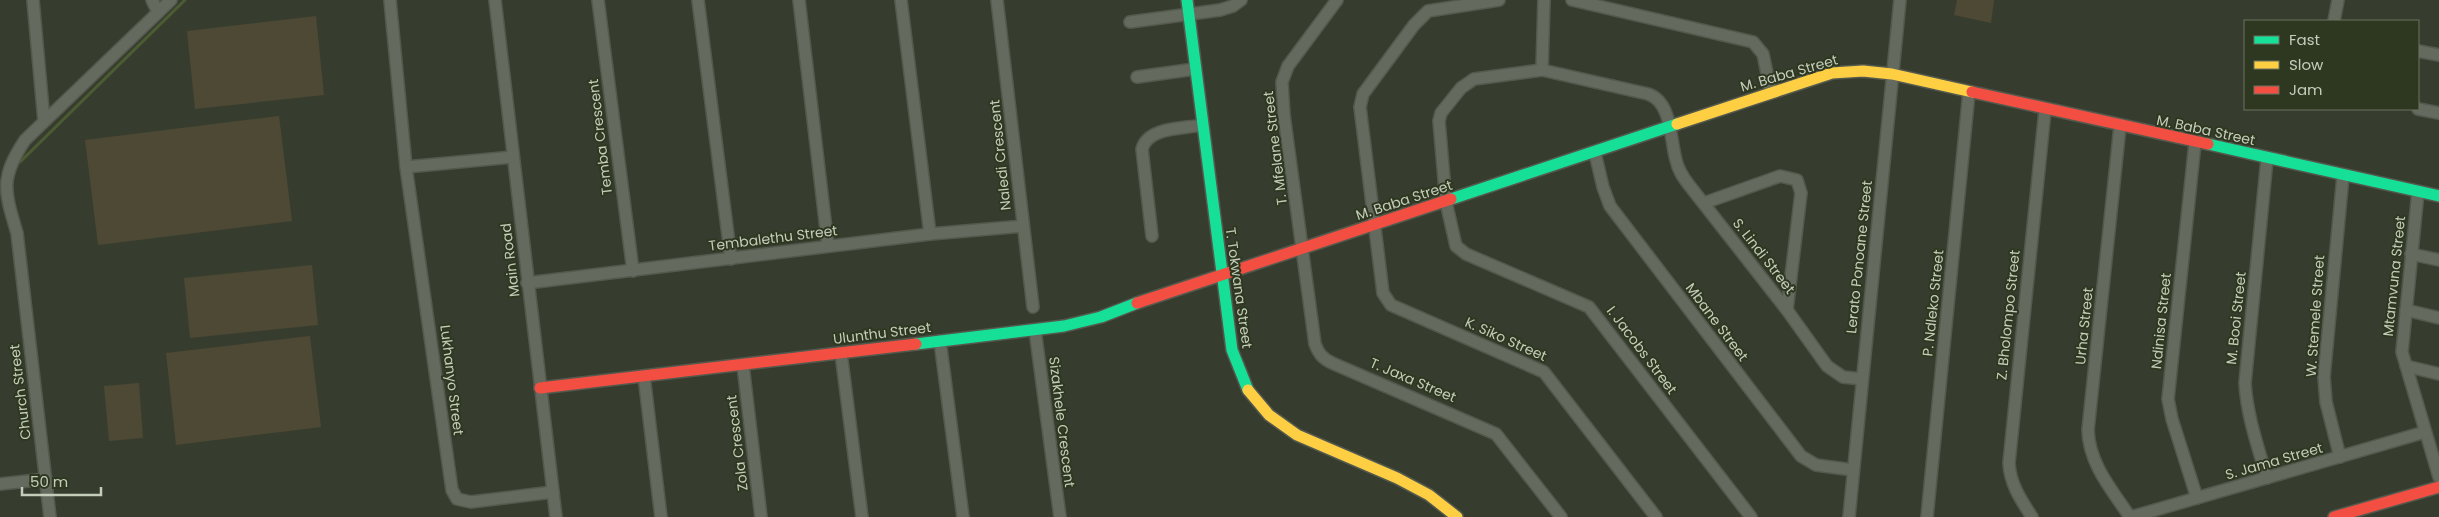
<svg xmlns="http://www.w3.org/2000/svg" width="2439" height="517" font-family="Poppins,sans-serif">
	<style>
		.garden { fill: #4e4935 }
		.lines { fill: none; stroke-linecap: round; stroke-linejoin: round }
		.stream { stroke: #4b5c33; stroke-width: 3 }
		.street-casing { stroke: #54594e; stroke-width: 14 }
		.fast-casing { stroke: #54594e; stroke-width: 14 }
		.slow-casing { stroke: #54594e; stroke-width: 14 }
		.jam-casing { stroke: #54594e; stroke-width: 14 }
		.street { stroke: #656a5f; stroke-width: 11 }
		.fast { stroke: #16e098; stroke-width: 11 }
		.slow { stroke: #ffcf43; stroke-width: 11 }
		.jam { stroke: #f24e42; stroke-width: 11 }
		.labels { text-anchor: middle; stroke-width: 4; stroke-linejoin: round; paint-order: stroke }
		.street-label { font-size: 14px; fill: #c4ccba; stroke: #2e3821 }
	</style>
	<rect width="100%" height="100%" fill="#373d2e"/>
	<g class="garden">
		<polygon points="1957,0 1994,0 1991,23 1954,15"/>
		<polygon points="316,16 324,95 195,109 187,31"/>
		<polygon points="279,116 292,221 98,245 85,140"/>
		<polygon points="312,265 318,325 190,338 184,278"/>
		<polygon points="310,336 321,427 176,445 166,353"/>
		<polygon points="139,383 143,438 109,441 104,386"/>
	</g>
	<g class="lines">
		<polyline class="stream" points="20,162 185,0"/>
		<g class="street-casing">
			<g id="street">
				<polyline points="33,0 44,121"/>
				<polyline points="152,0 158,12"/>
				<polyline points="390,0 406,167 452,490 457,499 471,502 553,492"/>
				<polyline points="495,0 556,517"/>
				<polyline points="598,0 633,271"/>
				<polyline points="698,0 731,259"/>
				<polyline points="799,0 828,246"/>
				<polyline points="901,0 930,234"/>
				<polyline points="997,0 1033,307"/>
				<path d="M1337 0 1288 66 1282 82 1284 115 1315 344C1319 354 1322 358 1332 363L1496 434 1561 517"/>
				<polyline points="1499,0 1428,11 1414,25 1363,94 1360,107 1383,293 1391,305 1544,372 1656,517"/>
				<polyline points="1572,0 1753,42 1763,54 1771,93"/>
				<polyline points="2334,21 2338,0"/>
				<polyline points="1130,22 1220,10 1233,6 1241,0"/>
				<polyline points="2418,51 2439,55"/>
				<polyline points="1542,70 1544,0"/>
				<polyline points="1137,77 1195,69"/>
				<polyline points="2418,109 2439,113"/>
				<path d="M2120 126 2088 430C2089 464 2112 490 2130 517"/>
				<polyline points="2195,143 2168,399 2172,419 2197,498"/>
				<polyline points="1595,153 1603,187 1610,206 1801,456 1816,465 1853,470"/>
				<polyline points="406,167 513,157"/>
				<polyline points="2418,192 2402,352 2439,477"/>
				<polyline points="1704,203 1780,176 1797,180 1801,193 1787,310"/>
				<path d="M1152 236 1142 149C1148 127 1182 129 1202 125"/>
				<polyline points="2411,254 2439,260"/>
				<polyline points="527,283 930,234 1023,226"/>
				<polyline points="2406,310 2439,318"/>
				<polyline points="1035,330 1060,517"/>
				<polyline points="940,341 963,517"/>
				<polyline points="841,353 862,517"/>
				<polyline points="743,365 761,517"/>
				<polyline points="2406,366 2439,374"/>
				<polyline points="644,376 661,517"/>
				<polyline points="2340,457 2326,402 2324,377 2343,176"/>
				<path d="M2267 478C2258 447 2247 416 2245 383L2267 159"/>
				<polyline points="0,484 46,479"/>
				<path d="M50 517 17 233C4 190 0 178 25 140L171 0"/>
				<path d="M1751 517 1589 307 1466 254 1456 246 1446 202 1439 121 1441 113 1461 88 1474 79 1542 70 1648 94C1672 102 1670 139 1676 160 1678 170 1683 177 1689 185L1787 310 1827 366 1843 377 1862 379"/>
				<polyline points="1849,517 1900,0"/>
				<polyline points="1927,517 1969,92"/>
				<path d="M2032 517C2021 500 2010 484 2009 463L2045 110"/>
				<polyline points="2131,517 2425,432"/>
			</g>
		</g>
		<g class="fast-casing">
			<g id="fast">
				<polyline points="1187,0 1232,350 1248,390"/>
				<polyline points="2208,144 2439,196"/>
				<polyline points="1451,199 1677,124"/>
				<polyline points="916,344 1064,326 1101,317 1137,303"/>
			</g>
		</g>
		<g class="slow-casing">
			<g id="slow">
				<polyline points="1677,124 1832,73 1863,71 1892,74 1972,92"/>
				<polyline points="1248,390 1269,415 1297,435 1397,478 1429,495 1457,517"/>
			</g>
		</g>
		<g class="jam-casing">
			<g id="jam">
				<polyline points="1972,92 2208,144"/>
				<polyline points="1137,303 1451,199"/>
				<polyline points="540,388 916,344"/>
				<polyline points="2334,517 2439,487"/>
			</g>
		</g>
		<use href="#street" class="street"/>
		<use href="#fast" class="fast"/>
		<use href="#slow" class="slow"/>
		<use href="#jam" class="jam"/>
	</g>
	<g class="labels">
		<g class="street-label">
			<text transform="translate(1789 73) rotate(-16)" y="5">M. Baba Street</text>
			<text transform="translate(2206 130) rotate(12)" y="5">M. Baba Street</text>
			<text transform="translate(600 137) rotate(-97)" y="5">Temba Crescent</text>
			<text transform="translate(1275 148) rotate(-97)" y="5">T. Mfelane Street</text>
			<text transform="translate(1000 155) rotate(-96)" y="5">Naledi Crescent</text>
			<text transform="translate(1404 200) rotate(-18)" y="5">M. Baba Street</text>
			<text transform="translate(773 238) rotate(-7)" y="5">Tembalethu Street</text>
			<text transform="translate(1764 256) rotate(52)" y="5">S. Lindi Street</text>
			<text transform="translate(1859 257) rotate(-84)" y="5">Lerato Ponoane Street</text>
			<text transform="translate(510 260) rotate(-97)" y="5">Main Road</text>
			<text transform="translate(2394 276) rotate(-84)" y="5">Mtamvuna Street</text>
			<text transform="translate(1239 288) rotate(82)" y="5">T. Tokwana Street</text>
			<text transform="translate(1933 303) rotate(-84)" y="5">P. Ndleko Street</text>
			<text transform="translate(2008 315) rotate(-84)" y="5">Z. Bholompo Street</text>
			<text transform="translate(2315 316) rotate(-86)" y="5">W. Stemele Street</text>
			<text transform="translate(2236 318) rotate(-84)" y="5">M. Booi Street</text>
			<text transform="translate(2161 321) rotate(-84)" y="5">Ndinisa Street</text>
			<text transform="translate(1717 322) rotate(53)" y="5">Mbane Street</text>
			<text transform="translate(2084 326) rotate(-84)" y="5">Urha Street</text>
			<text transform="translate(882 333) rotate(-7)" y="5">Ulunthu Street</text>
			<text transform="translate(1506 339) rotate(24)" y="5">K. Siko Street</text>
			<text transform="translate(1642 350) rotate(53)" y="5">I. Jacobs Street</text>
			<text transform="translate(452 380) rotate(83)" y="5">Lukhanyo Street</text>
			<text transform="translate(1413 380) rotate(23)" y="5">T. Jaxa Street</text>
			<text transform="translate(20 392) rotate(-97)" y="5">Church Street</text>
			<text transform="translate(1062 422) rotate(83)" y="5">Sizakhele Crescent</text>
			<text transform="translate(737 443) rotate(-97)" y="5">Zola Crescent</text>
			<text transform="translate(2274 461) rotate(-16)" y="5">S. Jama Street</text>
		</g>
	</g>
	<rect x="2244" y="20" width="175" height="90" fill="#2e3821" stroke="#6a735e"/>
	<rect x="2254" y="36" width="25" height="8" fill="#16e098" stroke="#6a735e"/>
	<text x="2289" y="45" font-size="15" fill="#c4ccba">Fast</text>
	<rect x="2254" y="61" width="25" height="8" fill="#ffcf43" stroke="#6a735e"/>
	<text x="2289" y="70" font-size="15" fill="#c4ccba">Slow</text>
	<rect x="2254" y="86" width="25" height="8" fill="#f24e42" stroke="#6a735e"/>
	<text x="2289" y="95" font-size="15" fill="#c4ccba">Jam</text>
	<path d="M22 487v8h79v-8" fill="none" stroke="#c4ccba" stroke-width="2.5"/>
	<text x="30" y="487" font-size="15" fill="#c4ccba" stroke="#2e3821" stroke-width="4" paint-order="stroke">50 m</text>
</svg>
